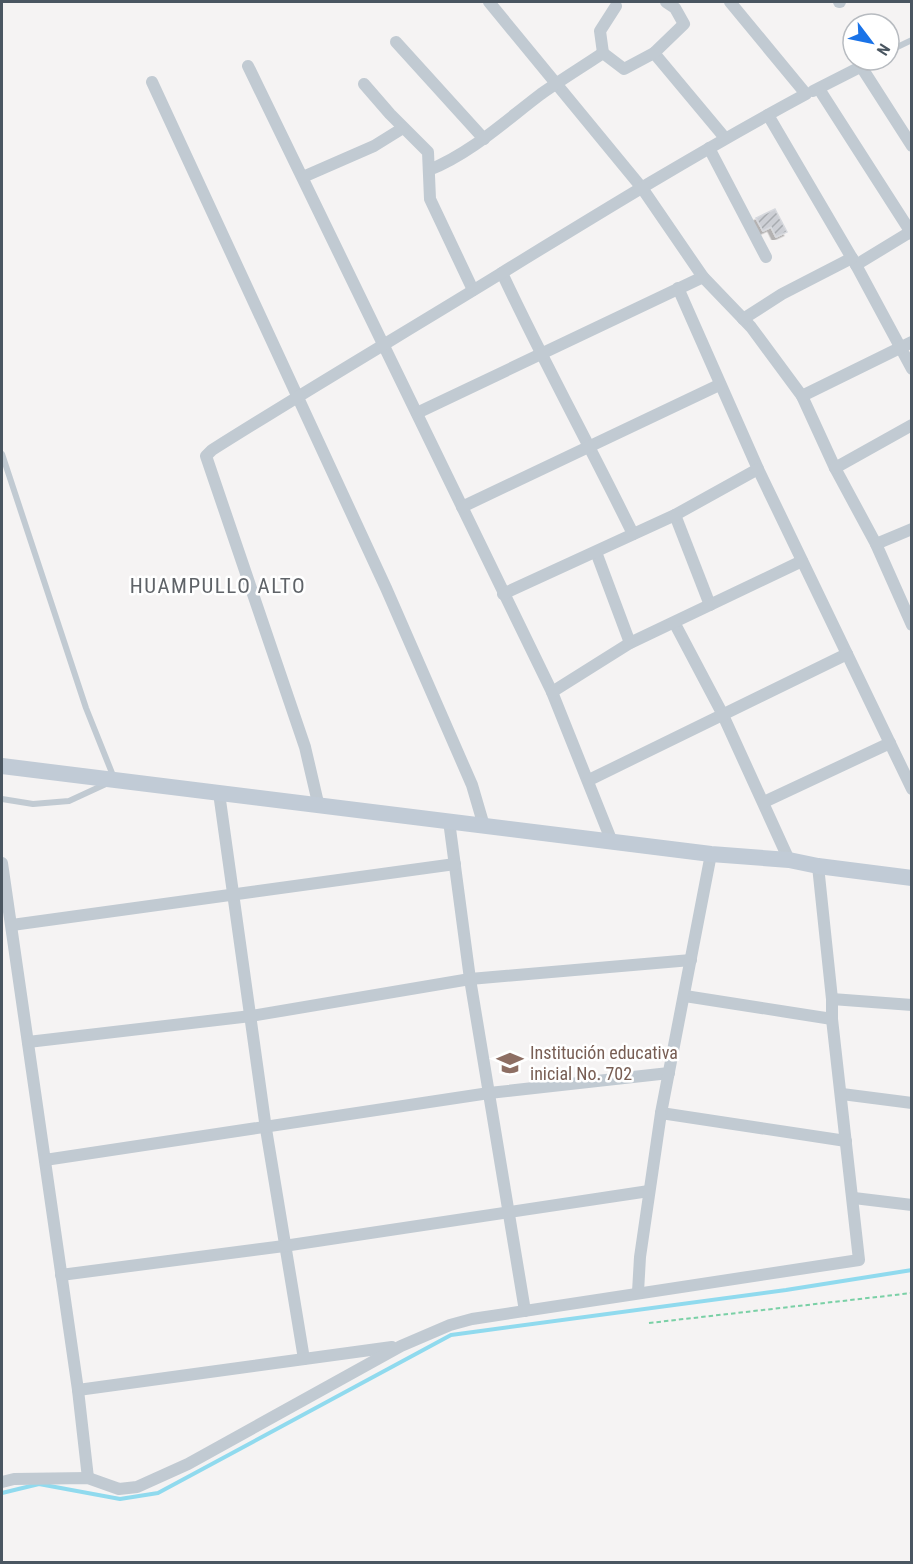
<svg xmlns="http://www.w3.org/2000/svg" width="913" height="1564" font-family="'Roboto Condensed',sans-serif">
	<style>
		.lines { fill: none; stroke-linecap: round; stroke-linejoin: round }
		.stream { stroke: #90daee; stroke-width: 4 }
		.building { fill: url(#building-hatch); stroke: #d7d9de; stroke-width: 1.5; filter: url(#shadow) }
		.path { stroke: #7ad0a6; stroke-width: 2; stroke-dasharray: 4.5 3; stroke-linecap: butt }
		.service { stroke: #c1cad2; stroke-width: 6 }
		.minor { stroke: #c1cad2; stroke-width: 12 }
		.secondary { stroke: #c1cbd6; stroke-width: 16 }
		.labels { text-anchor: middle; stroke-width: 5; stroke-linejoin: round; paint-order: stroke }
		.education-label { font-size: 18px; fill: #785e54; stroke: #fff; text-anchor: start }
		.quarter-label { font-size: 21px; letter-spacing: 1.5px; fill: #5f6368; stroke: #fff }
	</style>
	<defs>
		<pattern id="building-hatch" width="6" height="6" patternUnits="userSpaceOnUse" patternTransform="scale(1.5)"><rect width="6" height="6" fill="#cdcfd5"/><path d="M-1 1l2-2M0 6l6-6M5 7l2-2" fill="none" stroke="#a8abb0"/></pattern>
		<filter id="shadow"><feDropShadow dx="-3.5" dy="3.5" stdDeviation="0" flood-color="#0004"/></filter>
	</defs>
	<rect width="100%" height="100%" fill="#f5f3f3"/>
	<g class="lines">
		<polyline class="stream" points="2,1493 39,1484 120,1499 158,1493 451,1335 786,1290 912,1270"/>
	</g>
	<polygon class="building" points="775,209 787,232 776,237 771,227 763,231 756,218"/>
	<g class="lines">
		<polyline class="path" points="649,1323 912,1293"/>
		<g class="service">
			<polyline points="889,51 912,40"/>
			<polyline points="2,454 86,708 114,778"/>
			<polyline points="2,799 33,804 69,801 108,783"/>
		</g>
		<g class="minor">
			<polyline points="489,2 642,188 703,277 751,327 802,396 835,468 876,544 912,625"/>
			<polyline points="839,2 840,2"/>
			<polyline points="396,42 484,139"/>
			<polyline points="603,53 600,31 616,6"/>
			<polyline points="654,53 725,138"/>
			<polyline points="248,66 552,692 612,842"/>
			<polyline points="862,68 912,146"/>
			<polyline points="152,82 386,588 472,785 484,826"/>
			<polyline points="364,84 390,114 428,152 430,199 473,290"/>
			<polyline points="819,89 912,234"/>
			<polyline points="813,91 874,60"/>
			<polyline points="768,115 856,265 912,369"/>
			<polyline points="709,148 766,257"/>
			<path d="M429 170C471 153 504 122 541 94 561 80 582 67 603 53L624 69 654 53 684 24 675 8 666 2"/>
			<polyline points="303,177 374,146 403,128"/>
			<polyline points="856,265 910,232"/>
			<path d="M502 273C543 361 590 446 633 534"/>
			<polyline points="678,288 758,469 912,789"/>
			<polyline points="743,319 782,294 852,258"/>
			<polyline points="802,396 912,342"/>
			<polyline points="417,413 703,277"/>
			<polyline points="835,468 912,425"/>
			<polyline points="462,507 719,385"/>
			<polyline points="675,515 710,605"/>
			<polyline points="876,544 912,529"/>
			<polyline points="596,552 630,643"/>
			<polyline points="503,594 675,515 758,469"/>
			<polyline points="675,624 722,713 789,860"/>
			<polyline points="552,692 630,643 802,561"/>
			<polyline points="589,780 847,654"/>
			<polyline points="219,793 266,1129 304,1359"/>
			<polyline points="764,802 890,743"/>
			<path d="M319 807 305 747 206 456 212 450C307 390 404 333 500 274 601 212 702 150 806 94L730 2"/>
			<polyline points="449,821 470,979 525,1311"/>
			<polyline points="2,863 78,1390 88,1478"/>
			<polyline points="12,925 455,864"/>
			<polyline points="685,996 832,1019"/>
			<polyline points="832,999 912,1005"/>
			<polyline points="28,1042 251,1016 470,979 691,960"/>
			<polyline points="842,1094 912,1103"/>
			<polyline points="661,1113 846,1141"/>
			<polyline points="45,1160 489,1093 669,1073"/>
			<polyline points="854,1198 912,1205"/>
			<polyline points="61,1275 284,1246 649,1191"/>
			<polyline points="638,1292 640,1257 661,1113 711,854"/>
			<polyline points="78,1390 392,1347"/>
			<polyline points="2,1482 14,1479 88,1478 119,1489 137,1487 188,1464 401,1346 450,1325 472,1319 859,1260 832,1019 832,999 818,866"/>
		</g>
		<polyline class="secondary" points="2,766 711,854 789,860 818,866 912,878"/>
	</g>
	<defs>
		<g id="school-bare" transform="scale(2.07)"><path d="M0-5L7-2L0 1L-7-2ZM-4 1L0 2.5L4 1V4Q0 6-4 4Z" fill="#8d6e63" stroke="#fff" stroke-width="2.5" paint-order="stroke"/></g>
	</defs>
	<g fill-rule="evenodd">
		<use href="#school-bare" x="510" y="1063"/>
	</g>
	<g class="labels">
		<g class="education-label">
			<text x="530" y="1059">Institución educativa<tspan x="530" dy="21">inicial No. 702</tspan></text>
		</g>
		<g class="quarter-label">
			<text x="218" y="593">HUAMPULLO ALTO</text>
		</g>
	</g>
	<rect width="913" height="1564" fill="none" stroke="#4a5661" stroke-width="6"/>
	<g transform="translate(871 42) rotate(122)"><circle r="28" fill="#ffffff" stroke="#b7bbc0" stroke-width="1.5"/>
	<path d="M0-4.5L10 22L0 15L-10 22Z" fill="#1a73e8"/>
	<text y="-9" font-size="16" font-weight="bold" text-anchor="middle" fill="#4a5661">N</text>
	</g>
</svg>
